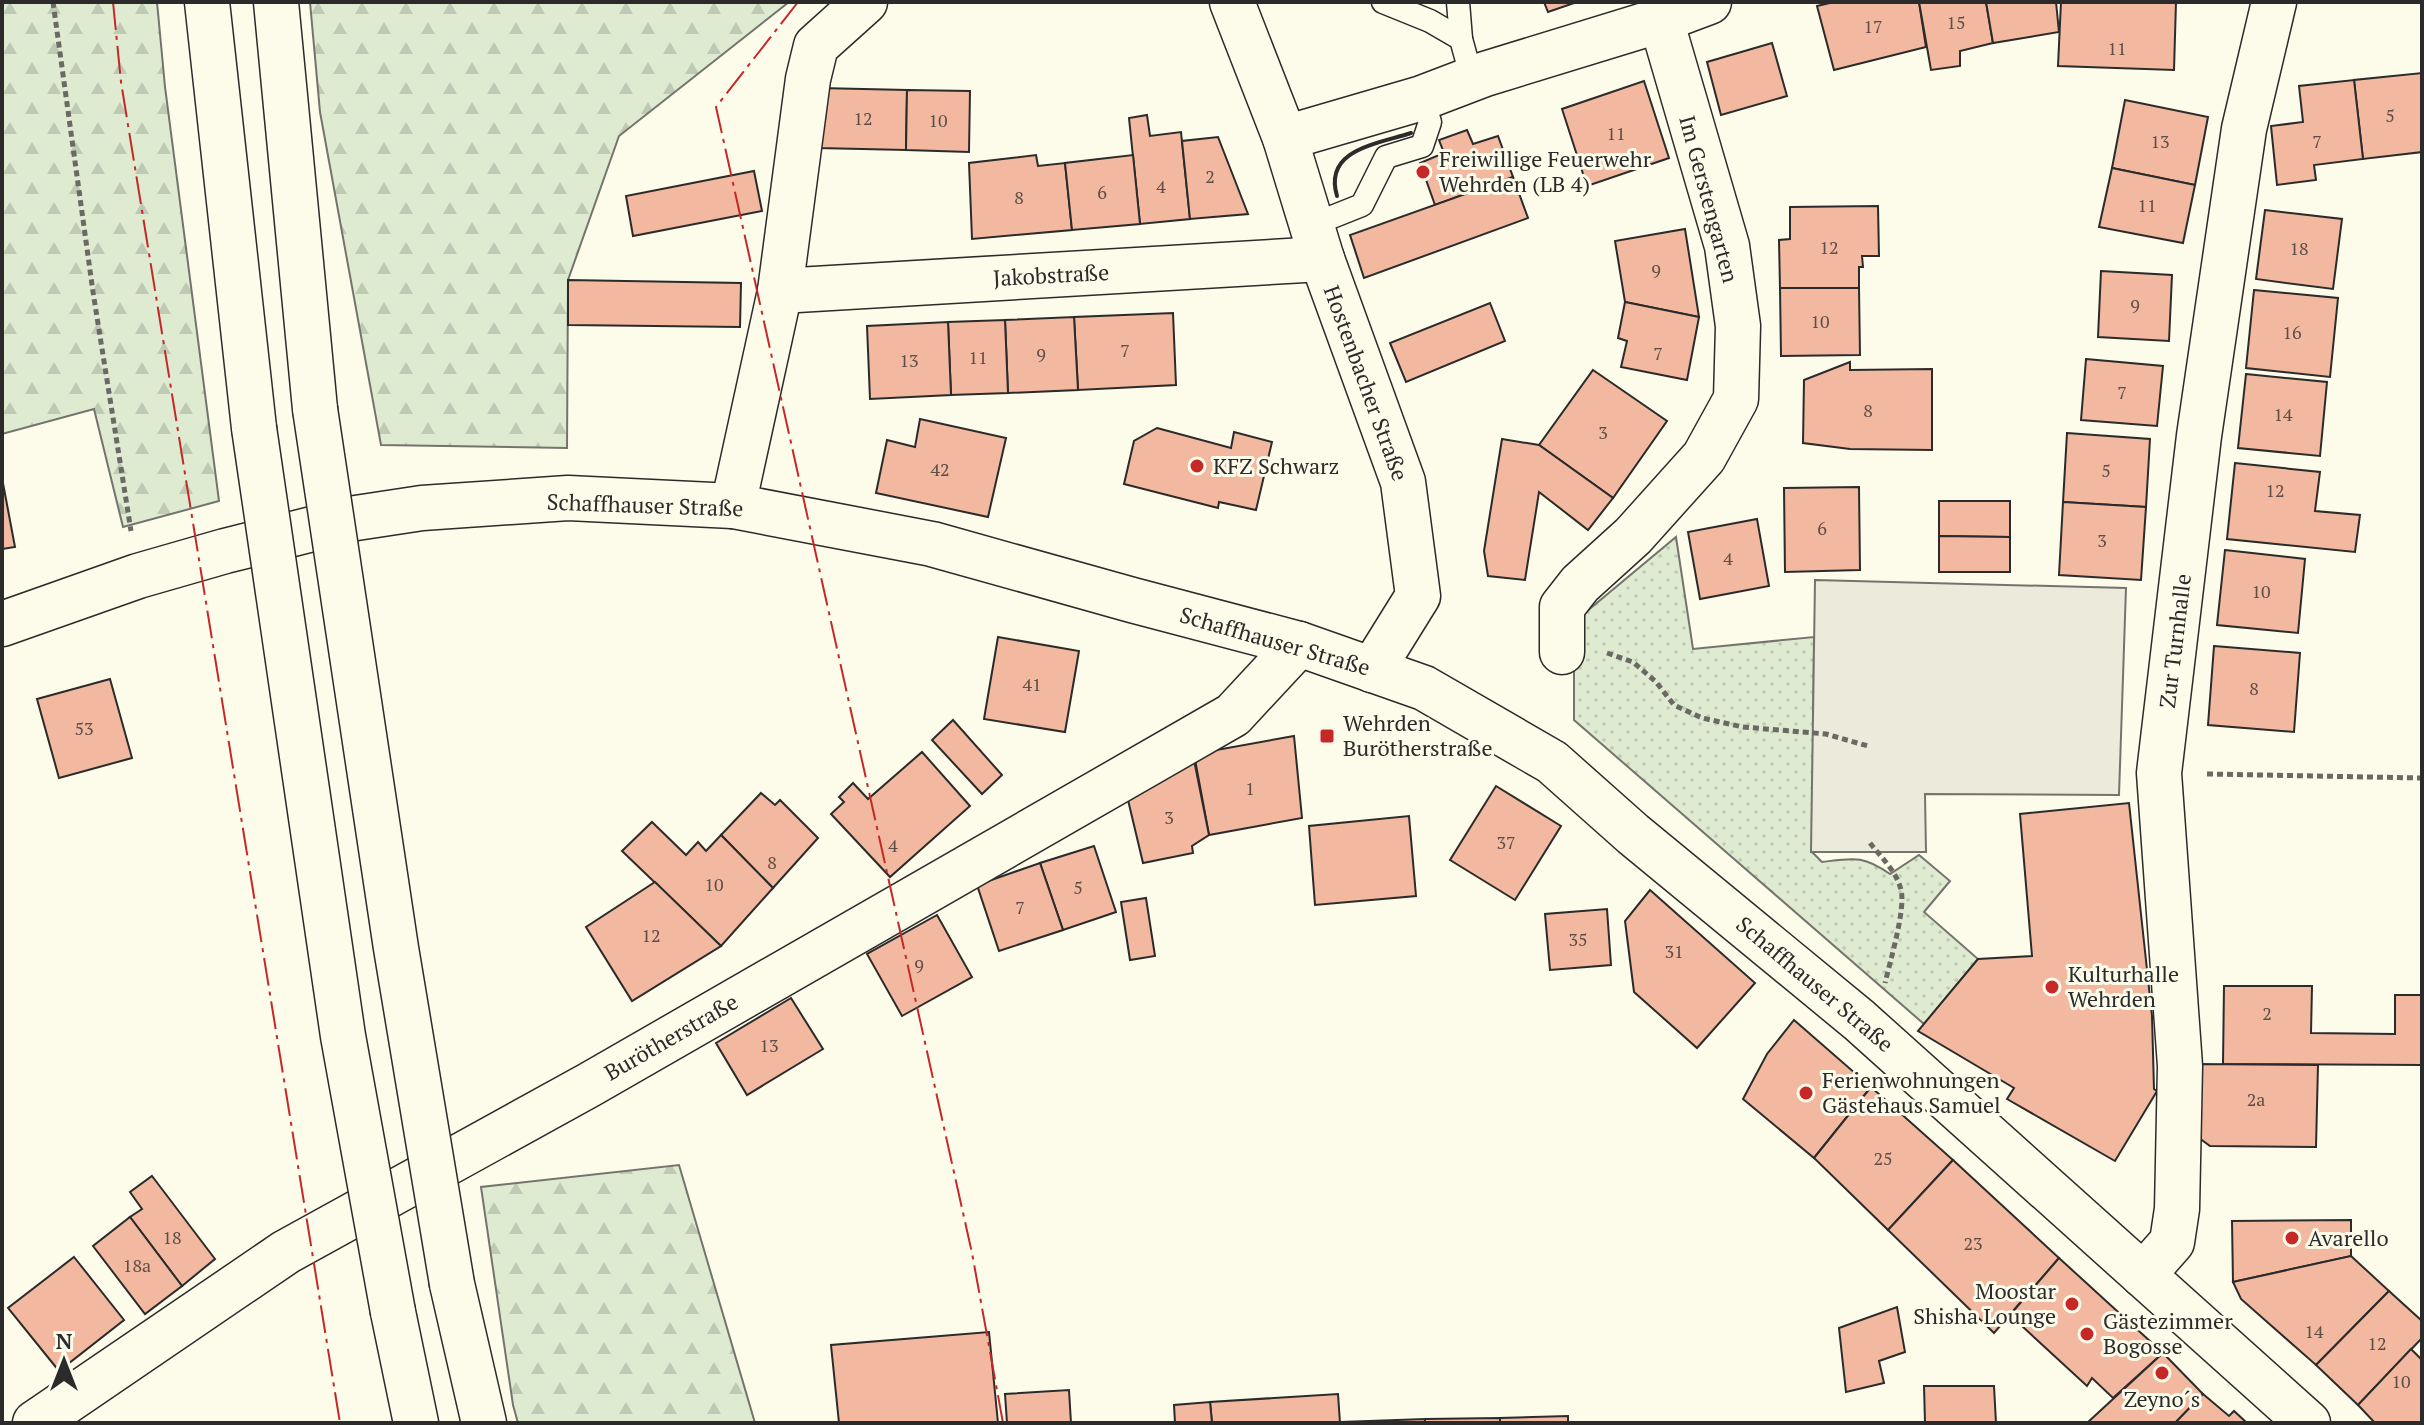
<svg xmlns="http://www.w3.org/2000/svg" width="2424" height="1425" font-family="'PT Serif',serif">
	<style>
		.forest { fill: url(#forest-firs); stroke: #74746e; stroke-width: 2 }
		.park { fill: url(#park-dots); stroke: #74746e; stroke-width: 2 }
		.parking { fill: #eceadb; stroke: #74746e; stroke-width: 2 }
		.building { fill: #f2b8a0; stroke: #2b2b2b; stroke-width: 2 }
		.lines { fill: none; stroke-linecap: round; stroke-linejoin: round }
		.service-casing { stroke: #2b2b2b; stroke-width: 25 }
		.minor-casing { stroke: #2b2b2b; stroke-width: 47 }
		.tertiary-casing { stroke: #2b2b2b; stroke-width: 47 }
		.motorway-casing { stroke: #2b2b2b; stroke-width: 47 }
		.path { stroke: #6a6964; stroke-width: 5; stroke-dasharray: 6 4; stroke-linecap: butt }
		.service { stroke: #fdfbea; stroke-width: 22 }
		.minor { stroke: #fdfbea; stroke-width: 44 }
		.tertiary { stroke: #fdfbea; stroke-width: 44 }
		.motorway { stroke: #fdfbea; stroke-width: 44 }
		.motorway-bridge-casing { stroke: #2b2b2b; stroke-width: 47; stroke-linecap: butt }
		.motorway-bridge { stroke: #fdfbea; stroke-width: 44 }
		.wall { stroke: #2b2b2b; stroke-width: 4 }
		.power { stroke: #c62828; stroke-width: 2; stroke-dasharray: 28 6 4 6; stroke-linecap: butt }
		.poi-dot { fill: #c62828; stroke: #fdfbea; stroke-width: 3 }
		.labels { text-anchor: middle; stroke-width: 6; stroke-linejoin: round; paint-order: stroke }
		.number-label { font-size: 18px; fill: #5d4e48 }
		.poi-label { font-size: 22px; fill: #2b2b2b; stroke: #fdfbea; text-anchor: start }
		.street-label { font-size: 22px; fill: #2b2b2b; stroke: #fdfbea }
	</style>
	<defs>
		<pattern id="forest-firs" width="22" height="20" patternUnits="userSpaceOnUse" patternTransform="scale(2)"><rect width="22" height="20" fill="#deebd1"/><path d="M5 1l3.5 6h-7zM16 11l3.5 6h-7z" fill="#bfcab4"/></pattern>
		<pattern id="park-dots" width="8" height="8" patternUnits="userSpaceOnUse" patternTransform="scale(2)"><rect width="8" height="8" fill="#deebd1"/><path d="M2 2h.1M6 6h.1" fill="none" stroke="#bfcab4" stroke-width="1.8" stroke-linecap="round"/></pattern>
	</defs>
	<rect width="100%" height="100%" fill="#fdfbea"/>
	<g class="forest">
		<polygon points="2,2 157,2 165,87 219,501 123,527 94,409 2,434"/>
		<polygon points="310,2 789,2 619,136 568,280 567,448 381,445 320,112"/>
		<polygon points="679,1165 755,1423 518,1423 513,1405 481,1187"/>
	</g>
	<path class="park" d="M1676 537 1693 649 1814 637 1812 852 1822 862C1854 858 1863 855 1890 874L1919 855 1950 881 1924 912 1978 959 1924 1024 1574 720V622Z"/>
	<polygon class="parking" points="1815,580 2126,588 2119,795 1925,794 1926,852 1811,852"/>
	<g class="building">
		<polygon points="1544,2 1577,2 1548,12"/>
		<polygon points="1834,2 1919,2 1926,47 1834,70 1817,6"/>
		<polygon points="1919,2 1986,2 1993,43 1960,51 1960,66 1931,70"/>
		<polygon points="1986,2 2056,2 2059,32 1993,43"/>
		<polygon points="2061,2 2176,2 2174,70 2058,66"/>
		<polygon points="1772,43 1787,96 1721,115 1707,62"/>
		<polygon points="2422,73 2422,152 2363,159 2354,80"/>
		<polygon points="2354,80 2363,159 2314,165 2316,180 2277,185 2271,126 2303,122 2299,86"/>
		<polygon points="1644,81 1669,158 1587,186 1562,109"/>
		<polygon points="819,88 907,90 906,150 818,148"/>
		<polygon points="907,90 970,91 969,152 906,150"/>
		<polygon points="2125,100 2208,117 2195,185 2112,168"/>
		<polygon points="1147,115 1150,136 1181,132 1190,219 1140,224 1129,118"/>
		<polygon points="1467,130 1473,144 1498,136 1513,177 1435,205 1420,163 1444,153 1439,140"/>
		<polygon points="1218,137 1248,214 1190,219 1182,141"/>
		<polygon points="1036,155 1038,166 1065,163 1072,230 972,239 969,163"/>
		<polygon points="1133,155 1140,224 1072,230 1065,163"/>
		<polygon points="2112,168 2195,185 2183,243 2099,227"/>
		<polygon points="754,171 762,211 633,236 626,196"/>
		<polygon points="1513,177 1528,218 1364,278 1350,235"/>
		<polygon points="1878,206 1879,256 1862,256 1863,267 1859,267 1859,288 1780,288 1779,240 1790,239 1790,207"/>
		<polygon points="2265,210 2342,219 2333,289 2256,279"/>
		<polygon points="1685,229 1699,317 1625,302 1615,241"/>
		<polygon points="2101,271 2172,275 2169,341 2098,337"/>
		<polygon points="568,280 741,283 740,327 568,325"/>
		<polygon points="1780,288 1859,288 1860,355 1781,356"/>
		<polygon points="2254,290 2338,298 2330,377 2246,368"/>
		<polygon points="1625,302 1699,317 1687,380 1621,367 1627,341 1618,338"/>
		<polygon points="1490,303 1505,341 1406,382 1390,343"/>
		<polygon points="1173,313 1176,385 1078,390 1074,317"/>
		<polygon points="1074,317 1078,390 1008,393 1005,320"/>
		<polygon points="1005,320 1008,393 951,395 948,322"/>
		<polygon points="948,322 951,395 870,399 867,326"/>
		<polygon points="2086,359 2163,366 2157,426 2081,420"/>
		<polygon points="1850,362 1850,370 1932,369 1932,450 1850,449 1803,443 1804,380"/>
		<polygon points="1593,370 1667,421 1613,498 1539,445"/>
		<polygon points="2246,374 2327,382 2320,456 2238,448"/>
		<polygon points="920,419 1006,438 988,517 876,493 887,440 915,447"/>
		<polygon points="1157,428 1231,448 1234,432 1272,442 1256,510 1219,502 1218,508 1124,484 1134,441"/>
		<polygon points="2067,433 2150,439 2146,507 2063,502"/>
		<polygon points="1502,439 1539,445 1613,498 1588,530 1539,492 1525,580 1488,576 1484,551"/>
		<polygon points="2235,463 2320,472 2315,511 2360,515 2355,552 2227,539"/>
		<polygon points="2,478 15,547 2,549"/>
		<polygon points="1859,487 1860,570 1785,572 1784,488"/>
		<polygon points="1939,501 2010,501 2010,537 1939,536"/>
		<polygon points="2063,502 2146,507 2141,580 2059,575"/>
		<polygon points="1757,519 1769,586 1700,599 1688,532"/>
		<polygon points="1939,536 2010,537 2010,572 1939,572"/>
		<polygon points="2225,550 2305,559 2298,633 2217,625"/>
		<polygon points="998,637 1079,651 1065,732 984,719"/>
		<polygon points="2214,646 2300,653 2294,732 2208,725"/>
		<polygon points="110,679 132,758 59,778 37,699"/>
		<polygon points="953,720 1002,775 982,794 932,740"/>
		<polygon points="1294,736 1302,818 1209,835 1194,754"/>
		<polygon points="922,752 970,806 890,877 831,814 844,802 839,797 853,783 868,799"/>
		<polygon points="1194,760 1209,835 1192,846 1193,853 1143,863 1128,800"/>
		<polygon points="1496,786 1561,826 1515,900 1450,860"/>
		<polygon points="761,793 775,805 780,800 818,838 773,888 721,835"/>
		<polygon points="2129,803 2152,1016 2154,1089 2157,1091 2115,1161 2007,1099 2014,1088 1918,1031 1978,959 2032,956 2020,814"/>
		<polygon points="1409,816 1416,896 1315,905 1309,826"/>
		<polygon points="652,822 686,855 698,842 706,851 721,835 773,888 721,946 622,851"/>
		<polygon points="1094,846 1116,912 1063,930 1040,863"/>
		<polygon points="1040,863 1063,930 999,951 977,885"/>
		<polygon points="655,882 721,946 632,1001 586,927"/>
		<polygon points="1650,890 1755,983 1697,1048 1634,992 1625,921"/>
		<polygon points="1146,898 1155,956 1130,960 1121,902"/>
		<polygon points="1607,909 1611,965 1550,970 1545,914"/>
		<polygon points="937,915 972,977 902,1016 867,954"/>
		<polygon points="2224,986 2312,986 2311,1033 2395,1034 2395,995 2422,995 2422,1065 2223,1064"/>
		<polygon points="791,998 823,1049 747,1095 716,1043"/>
		<polygon points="1794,1020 1871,1087 1814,1158 1743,1099 1767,1054"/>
		<polygon points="2195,1064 2318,1065 2316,1147 2210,1146 2195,1135"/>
		<polygon points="1871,1087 1953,1160 1888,1230 1814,1158"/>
		<polygon points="1953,1160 2059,1258 1994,1333 1888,1230"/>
		<polygon points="152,1176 215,1259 182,1286 130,1217 142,1209 130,1192"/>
		<polygon points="130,1217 182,1286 145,1314 93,1246"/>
		<polygon points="2351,1220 2351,1256 2233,1282 2232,1221"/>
		<polygon points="2351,1256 2389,1291 2316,1365 2241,1299 2233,1282"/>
		<polygon points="74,1257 124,1320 59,1371 8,1308"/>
		<polygon points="2059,1258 2163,1353 2113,1398 2092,1378 2087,1386 2010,1315"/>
		<polygon points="2389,1291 2422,1321 2422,1338 2358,1405 2316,1365"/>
		<polygon points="1897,1307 1905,1352 1879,1361 1884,1383 1846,1392 1839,1328"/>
		<polygon points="989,1332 998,1423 839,1423 831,1345"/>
		<polygon points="2411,1349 2422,1360 2422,1423 2375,1423 2358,1405"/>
		<polygon points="2163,1353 2203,1394 2175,1423 2087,1423"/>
		<polygon points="1924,1386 1994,1386 1996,1423 1925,1423"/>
		<polygon points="1069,1390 1071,1423 1007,1423 1005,1394"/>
		<polygon points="1338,1394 1340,1423 1212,1423 1210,1402"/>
		<polygon points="2203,1394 2229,1416 2234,1411 2247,1423 2175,1423"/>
		<polygon points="1210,1402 1212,1423 1175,1423 1174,1405"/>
		<polygon points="1568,1416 1568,1423 1500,1423 1500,1418"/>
		<polygon points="1500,1418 1500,1423 1425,1423 1425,1419"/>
		<polygon points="1425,1419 1425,1423 1340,1422"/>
	</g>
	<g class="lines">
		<g class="service-casing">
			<g id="service">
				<polyline points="1383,2 1430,21 1461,39 1472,79"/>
				<polyline points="1458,2 1461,39"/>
				<polyline points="1312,225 1362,205 1386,157 1422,146 1430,122 1422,98"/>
			</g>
		</g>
		<g class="minor-casing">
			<g id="minor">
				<polyline points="1232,2 1285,138 1322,259 1403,482 1418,596 1372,670"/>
				<polyline points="1285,138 1422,98 1485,74 1661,20 1709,2"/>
				<polyline points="780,291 1322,259"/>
				<polyline points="733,506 780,291 808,79 816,46 865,2"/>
				<polyline points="1562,652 1562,607 1580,584 1633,536 1704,457 1736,399 1738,326 1727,246 1661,20"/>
				<polyline points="2143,1275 2172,1242 2177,1209 2180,1066 2159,773 2199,436 2244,129 2274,2"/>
				<polyline points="35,1423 286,1252 589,1085 1233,715 1299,644"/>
			</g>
		</g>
		<g class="tertiary-casing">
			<polyline id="tertiary" points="2,624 138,576 225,551 356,518 422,508 568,498 733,506 932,544 1132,600 1299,644 1424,688 1552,762 1633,834 1859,1020 2308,1423"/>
		</g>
		<g class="motorway-casing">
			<g id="motorway">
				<polyline points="207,2 254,428"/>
				<polyline points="276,2 315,409"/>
				<polyline points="452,1284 484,1423"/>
				<polyline points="393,1312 416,1423"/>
			</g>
		</g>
		<g class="path">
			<polyline points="53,2 93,292 131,531"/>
			<polyline points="1607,653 1633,662 1656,682 1674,705 1702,718 1743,727 1826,734 1868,746"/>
			<polyline points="2207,774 2422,778"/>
			<path d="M1870 843C1881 857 1897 872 1901 890 1906 908 1890 962 1885 983"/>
		</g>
		<use href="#service" class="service"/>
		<use href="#minor" class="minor"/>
		<use href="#tertiary" class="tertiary"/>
		<use href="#motorway" class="motorway"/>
		<g class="motorway-bridge-casing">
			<g id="motorway-bridge">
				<polyline points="315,409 396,948 452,1284"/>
				<polyline points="254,428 343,1036 393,1312"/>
			</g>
		</g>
		<use href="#motorway-bridge" class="motorway-bridge"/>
		<path class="wall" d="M1337 196C1323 149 1378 144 1411 133"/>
		<g class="power">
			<polyline points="113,2 121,82 340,1423"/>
			<polyline points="798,2 716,107 972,1253 1003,1423"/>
		</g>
	</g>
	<g class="poi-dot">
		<circle cx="1423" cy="172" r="8"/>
		<circle cx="1197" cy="466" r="8"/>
		<rect x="1319" y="728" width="16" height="16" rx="4"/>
		<circle cx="2052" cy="987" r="8"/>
		<circle cx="1806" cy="1093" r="8"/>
		<circle cx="2292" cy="1238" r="8"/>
		<circle cx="2072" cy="1304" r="8"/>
		<circle cx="2087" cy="1334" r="8"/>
		<circle cx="2162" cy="1373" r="8"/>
	</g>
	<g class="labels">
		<g class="number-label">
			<text x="1956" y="29">15</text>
			<text x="1873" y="33">17</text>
			<text x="2117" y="55">11</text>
			<text x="2390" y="122">5</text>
			<text x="863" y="125">12</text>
			<text x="938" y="127">10</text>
			<text x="1616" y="140">11</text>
			<text x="2160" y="148">13</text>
			<text x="2317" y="148">7</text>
			<text x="1210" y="183">2</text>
			<text x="1161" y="193">4</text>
			<text x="1102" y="199">6</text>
			<text x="1019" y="204">8</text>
			<text x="2147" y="212">11</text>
			<text x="1829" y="254">12</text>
			<text x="2299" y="255">18</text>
			<text x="1656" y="277">9</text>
			<text x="2135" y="312">9</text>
			<text x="1820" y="328">10</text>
			<text x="2292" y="339">16</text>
			<text x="1125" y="357">7</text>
			<text x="1658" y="360">7</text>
			<text x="1041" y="361">9</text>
			<text x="978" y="364">11</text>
			<text x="909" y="367">13</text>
			<text x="2122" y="399">7</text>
			<text x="1868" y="417">8</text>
			<text x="2283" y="421">14</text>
			<text x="1603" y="439">3</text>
			<text x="940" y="476">42</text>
			<text x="2106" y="477">5</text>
			<text x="2275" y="497">12</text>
			<text x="1822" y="535">6</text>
			<text x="2102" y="547">3</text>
			<text x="1728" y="565">4</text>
			<text x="2261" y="598">10</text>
			<text x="1032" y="691">41</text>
			<text x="2254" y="695">8</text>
			<text x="84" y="735">53</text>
			<text x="1250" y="795">1</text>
			<text x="1169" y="824">3</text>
			<text x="1506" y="849">37</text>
			<text x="893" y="852">4</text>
			<text x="772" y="869">8</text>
			<text x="714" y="891">10</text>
			<text x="1078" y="894">5</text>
			<text x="1020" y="914">7</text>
			<text x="651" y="942">12</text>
			<text x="1578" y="946">35</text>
			<text x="1674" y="958">31</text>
			<text x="919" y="972">9</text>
			<text x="2267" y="1020">2</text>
			<text x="769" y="1052">13</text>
			<text x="2256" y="1106">2a</text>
			<text x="1883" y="1165">25</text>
			<text x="172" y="1244">18</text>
			<text x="1973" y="1250">23</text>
			<text x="137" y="1272">18a</text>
			<text x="2314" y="1338">14</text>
			<text x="2377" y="1350">12</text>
			<text x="2401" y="1388">10</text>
		</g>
		<g class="poi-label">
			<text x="1439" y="167">Freiwillige Feuerwehr<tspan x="1439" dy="25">Wehrden (LB 4)</tspan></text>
			<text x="1213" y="474">KFZ Schwarz</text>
			<text x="1343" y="731">Wehrden<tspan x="1343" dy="25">Burötherstraße</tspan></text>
			<text x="2068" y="982">Kulturhalle<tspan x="2068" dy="25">Wehrden</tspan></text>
			<text x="1822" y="1088">Ferienwohnungen<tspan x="1822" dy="25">Gästehaus Samuel</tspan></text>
			<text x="2308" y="1246">Avarello</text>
			<text x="2056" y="1299" text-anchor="end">Moostar<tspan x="2056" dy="25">Shisha Lounge</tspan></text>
			<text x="2103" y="1329">Gästezimmer<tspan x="2103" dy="25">Bogosse</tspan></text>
			<text x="2162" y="1407" text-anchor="middle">Zeyno´s</text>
		</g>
		<g class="street-label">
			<text transform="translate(1709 199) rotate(75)" y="8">Im Gerstengarten</text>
			<text transform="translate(1051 275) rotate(-3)" y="8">Jakobstraße</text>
			<text transform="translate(1366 383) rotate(70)" y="8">Hostenbacher Straße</text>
			<text transform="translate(645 505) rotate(2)" y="8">Schaffhauser Straße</text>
			<text transform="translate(1275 641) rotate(16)" y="8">Schaffhauser Straße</text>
			<text transform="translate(2175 641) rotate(-83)" y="8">Zur Turnhalle</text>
			<text transform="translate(1815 984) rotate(40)" y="8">Schaffhauser Straße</text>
			<text transform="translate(671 1037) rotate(-30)" y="8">Burötherstraße</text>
		</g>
	</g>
	<rect width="2424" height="1425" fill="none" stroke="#2b2b2b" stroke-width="8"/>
	<g transform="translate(64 1361)" stroke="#fdfbea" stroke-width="6" paint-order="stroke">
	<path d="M0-6L14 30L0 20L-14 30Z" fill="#2b2b2b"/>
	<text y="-12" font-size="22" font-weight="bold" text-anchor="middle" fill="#2b2b2b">N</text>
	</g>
</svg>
